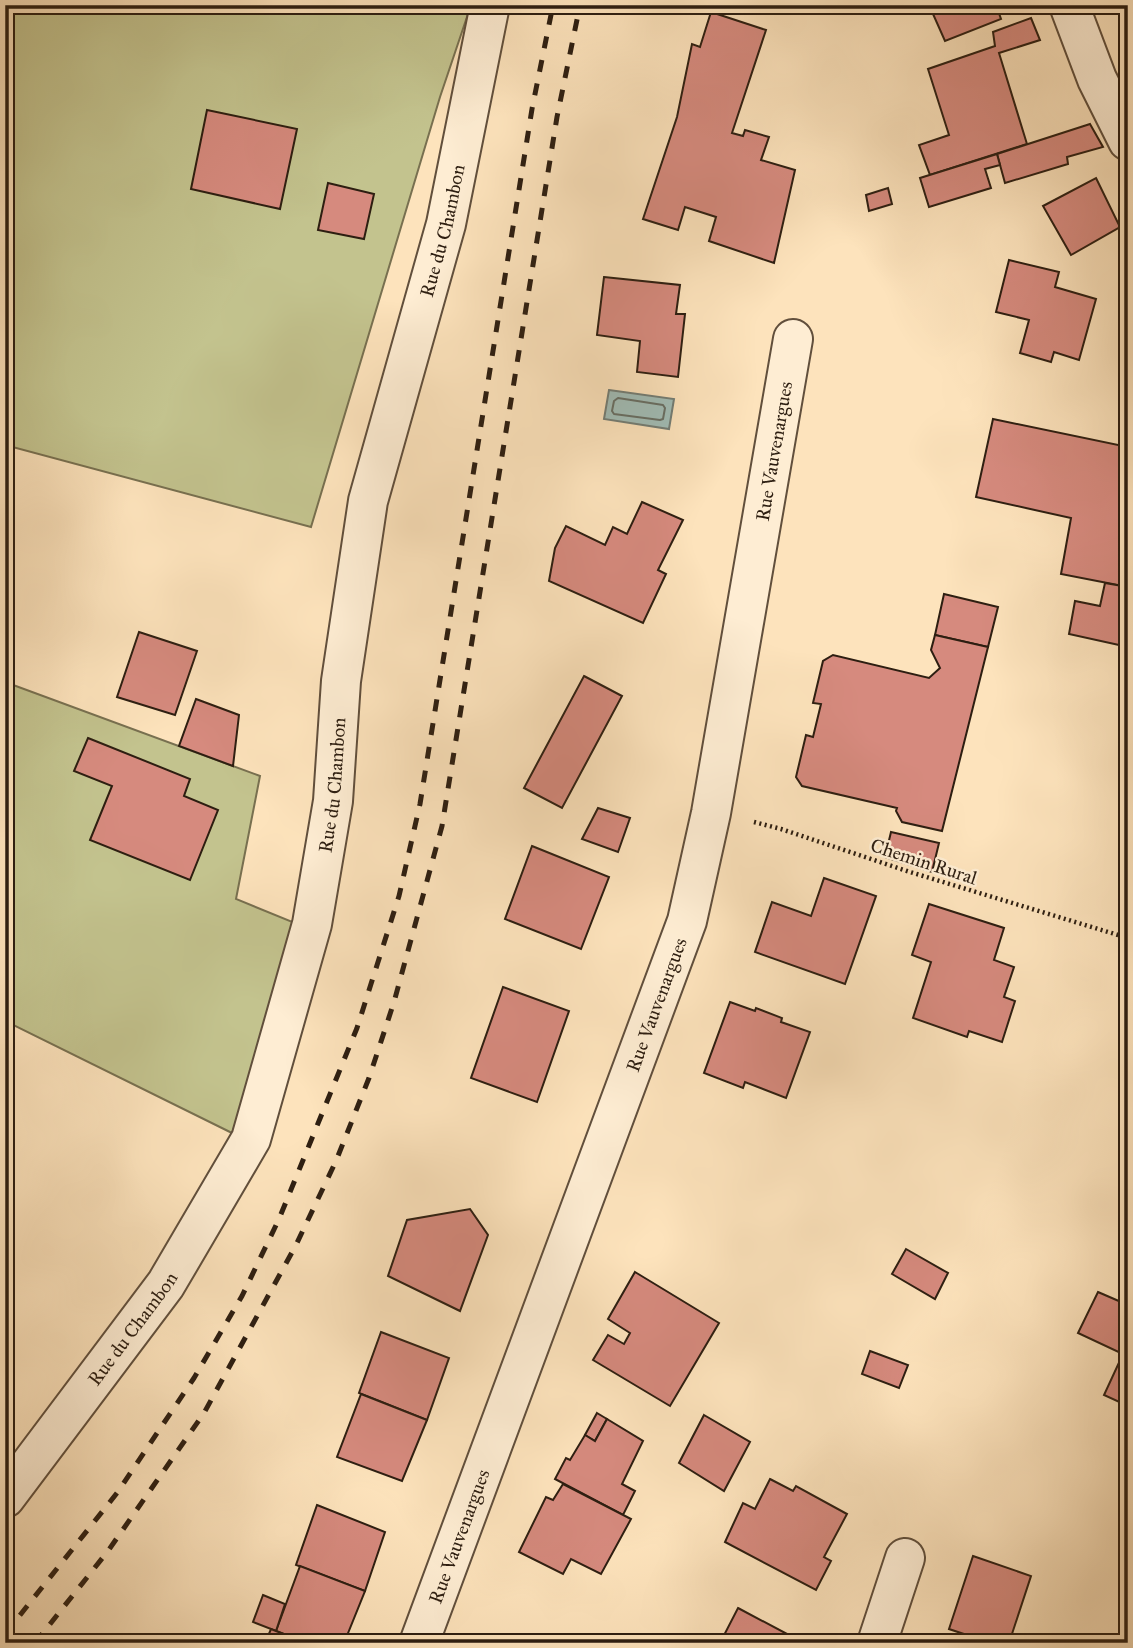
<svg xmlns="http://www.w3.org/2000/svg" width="1133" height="1648" font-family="'IM FELL Great Primer',serif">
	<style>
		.green { fill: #c3c38e; stroke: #787050; stroke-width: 2 }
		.water { fill: #a1bdb7; stroke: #737d75; stroke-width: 2 }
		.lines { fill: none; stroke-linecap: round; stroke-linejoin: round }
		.shore { stroke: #676e64; stroke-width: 2 }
		.building { fill: #d68a7e; stroke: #2d1e11; stroke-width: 2 }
		.minor-casing { stroke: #614f3c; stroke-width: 42 }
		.path { stroke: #2d1e11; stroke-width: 4.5; stroke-dasharray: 2 3.5; stroke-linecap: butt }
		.minor { stroke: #feedd3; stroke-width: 38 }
		.rail { stroke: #2d1e11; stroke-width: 5; stroke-dasharray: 12 12; stroke-linecap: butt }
		.labels { text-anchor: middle; stroke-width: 5; stroke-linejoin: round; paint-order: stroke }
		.street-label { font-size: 19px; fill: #2d1e11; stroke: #feedd3 }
	</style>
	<rect width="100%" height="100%" fill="#fde3bc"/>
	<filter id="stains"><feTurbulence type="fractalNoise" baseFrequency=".00286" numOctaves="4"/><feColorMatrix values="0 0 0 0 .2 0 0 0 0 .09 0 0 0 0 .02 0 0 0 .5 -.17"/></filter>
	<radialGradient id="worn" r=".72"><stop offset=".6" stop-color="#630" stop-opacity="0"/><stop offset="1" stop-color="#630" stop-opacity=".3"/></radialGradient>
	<g class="green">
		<polygon points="5,5 471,5 440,97 311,527 5,445"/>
		<polygon points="5,682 260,776 236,899 295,923 260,1056 232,1133 5,1021"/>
	</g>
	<polygon class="water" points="609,390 674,399 669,429 604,419"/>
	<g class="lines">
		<polygon class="shore" points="618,398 663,405 665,408 663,419 660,420 614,414 612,411 614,401"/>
	</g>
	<g class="building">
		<polygon points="929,5 996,5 1001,19 945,41"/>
		<polygon points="711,12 766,30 732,133 743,136 745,130 769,137 761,160 795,170 774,263 709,241 716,217 685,207 678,230 643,219 677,117 692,44 700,47"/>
		<polygon points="1031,18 1040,40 999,53 1027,144 930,175 919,145 949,135 928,69 995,46 993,32"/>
		<polygon points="207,110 297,129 280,209 191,189"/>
		<polygon points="1090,124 1103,147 1067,157 1068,164 1005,183 997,154"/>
		<polygon points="997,154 1000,165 985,169 991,188 929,207 920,178"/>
		<polygon points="1096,178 1120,227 1071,255 1043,206"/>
		<polygon points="328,183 374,194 364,239 318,230"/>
		<polygon points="888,188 892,204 869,211 866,195"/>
		<polygon points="1009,260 1059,272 1055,287 1096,299 1079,360 1054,352 1051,362 1020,353 1029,320 996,312"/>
		<polygon points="604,277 680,285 676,314 685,314 678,377 637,372 640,341 597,335"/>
		<polygon points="993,419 1128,447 1128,587 1061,574 1071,518 976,497"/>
		<polygon points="642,502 683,520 658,570 666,574 643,623 549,581 555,548 566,526 605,545 613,527 627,534"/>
		<polygon points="1105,583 1128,587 1128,647 1069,634 1075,601 1100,606"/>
		<polygon points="944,594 998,607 988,647 935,635"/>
		<polygon points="139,632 197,651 175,715 117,697"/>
		<polygon points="935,635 988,647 942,831 902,822 896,811 897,808 802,786 796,777 806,735 813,737 821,704 813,703 823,661 833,655 929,678 940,668 931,650"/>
		<polygon points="584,676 622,696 562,808 524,788"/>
		<polygon points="196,699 239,715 233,766 179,746"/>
		<polygon points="88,738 190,779 184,796 218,810 190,880 90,840 112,786 74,771"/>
		<polygon points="598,808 630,818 618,852 582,839"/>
		<polygon points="891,832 939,843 932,872 885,857"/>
		<polygon points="532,846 609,877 581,949 505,919"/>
		<polygon points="824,878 876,896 845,984 755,952 772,902 811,916"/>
		<polygon points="929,904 1004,928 994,960 1014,967 1004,997 1015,1001 1002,1042 969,1031 967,1037 913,1018 931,962 912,955"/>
		<polygon points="503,987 569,1011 537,1102 471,1078"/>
		<polygon points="730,1002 755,1011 756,1008 782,1018 781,1022 810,1032 786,1098 745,1082 743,1088 704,1073"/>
		<polygon points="470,1209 488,1235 460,1311 388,1276 407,1220"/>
		<polygon points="906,1249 948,1273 935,1299 892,1274"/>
		<polygon points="635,1272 719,1323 670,1406 593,1360 608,1335 624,1344 630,1333 608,1319"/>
		<polygon points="1098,1292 1128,1305 1128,1406 1104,1395 1123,1354 1078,1333"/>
		<polygon points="381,1332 449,1358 427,1420 359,1393"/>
		<polygon points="870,1351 908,1365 899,1388 862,1374"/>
		<polygon points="361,1394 427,1420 402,1481 337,1457"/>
		<polygon points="597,1413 607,1419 595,1441 585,1435"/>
		<polygon points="704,1415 750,1442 724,1491 679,1463"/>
		<polygon points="607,1419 643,1441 622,1484 635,1491 623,1515 555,1479 566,1458 570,1460 585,1435 595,1441"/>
		<polygon points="770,1479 793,1491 796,1486 847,1514 824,1557 831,1561 816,1590 725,1542 743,1503 755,1509"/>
		<polygon points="563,1484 631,1519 601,1574 571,1559 563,1574 519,1552 546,1497 553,1500"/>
		<polygon points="317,1505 385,1532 365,1591 296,1565"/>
		<polygon points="973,1556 1031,1576 1009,1643 991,1643 949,1629"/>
		<polygon points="300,1566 365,1591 344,1643 307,1643 276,1631"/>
		<polygon points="263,1595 285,1604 276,1631 253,1622"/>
		<polygon points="738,1608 804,1643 720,1643"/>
		<polygon points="271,1629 276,1631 307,1643 265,1643"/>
	</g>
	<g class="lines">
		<g class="minor-casing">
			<g id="minor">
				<polyline points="1069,5 1097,79 1128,141"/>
				<path id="s1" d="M5 1498 166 1284 251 1139 312 924 333 801 341 681 368 501 446 224 490 5"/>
				<path id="s2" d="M419 1643 687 921 711 813 793 339"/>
				<polyline points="877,1643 905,1558"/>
			</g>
		</g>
		<polyline class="path" points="754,822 781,829 910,872 1128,938"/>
		<use href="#minor" class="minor"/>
		<g class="rail">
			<polyline points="5,1634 117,1493 194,1378 242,1296 279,1219 357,1028 399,896 420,804 532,109 553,5"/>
			<polyline points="35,1643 108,1551 204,1413 296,1245 336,1161 369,1078 394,1002 442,826 557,117 580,5"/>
		</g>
	</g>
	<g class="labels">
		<g class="street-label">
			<text dy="7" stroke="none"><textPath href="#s1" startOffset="1367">Rue du Chambon</textPath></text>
			<text dy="7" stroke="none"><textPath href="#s2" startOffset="1248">Rue Vauvenargues</textPath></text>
			<text dy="7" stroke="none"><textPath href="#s1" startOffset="800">Rue du Chambon</textPath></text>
			<text transform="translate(924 861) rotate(18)" y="7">Chemin Rural</text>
			<text dy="7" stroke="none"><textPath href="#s2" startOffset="681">Rue Vauvenargues</textPath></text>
			<text dy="7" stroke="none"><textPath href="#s1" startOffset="212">Rue du Chambon</textPath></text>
			<text dy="7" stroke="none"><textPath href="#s2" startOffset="114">Rue Vauvenargues</textPath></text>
		</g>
	</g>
	<rect width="1133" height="1648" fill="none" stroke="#fde3bc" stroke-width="28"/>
	<rect x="7" y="7" width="1119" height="1634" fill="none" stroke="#2d1e11" stroke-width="3.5"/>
	<rect x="14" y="14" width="1105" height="1620" fill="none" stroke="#2d1e11" stroke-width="2"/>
	<rect width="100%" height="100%" filter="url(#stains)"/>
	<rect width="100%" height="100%" fill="url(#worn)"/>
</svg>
